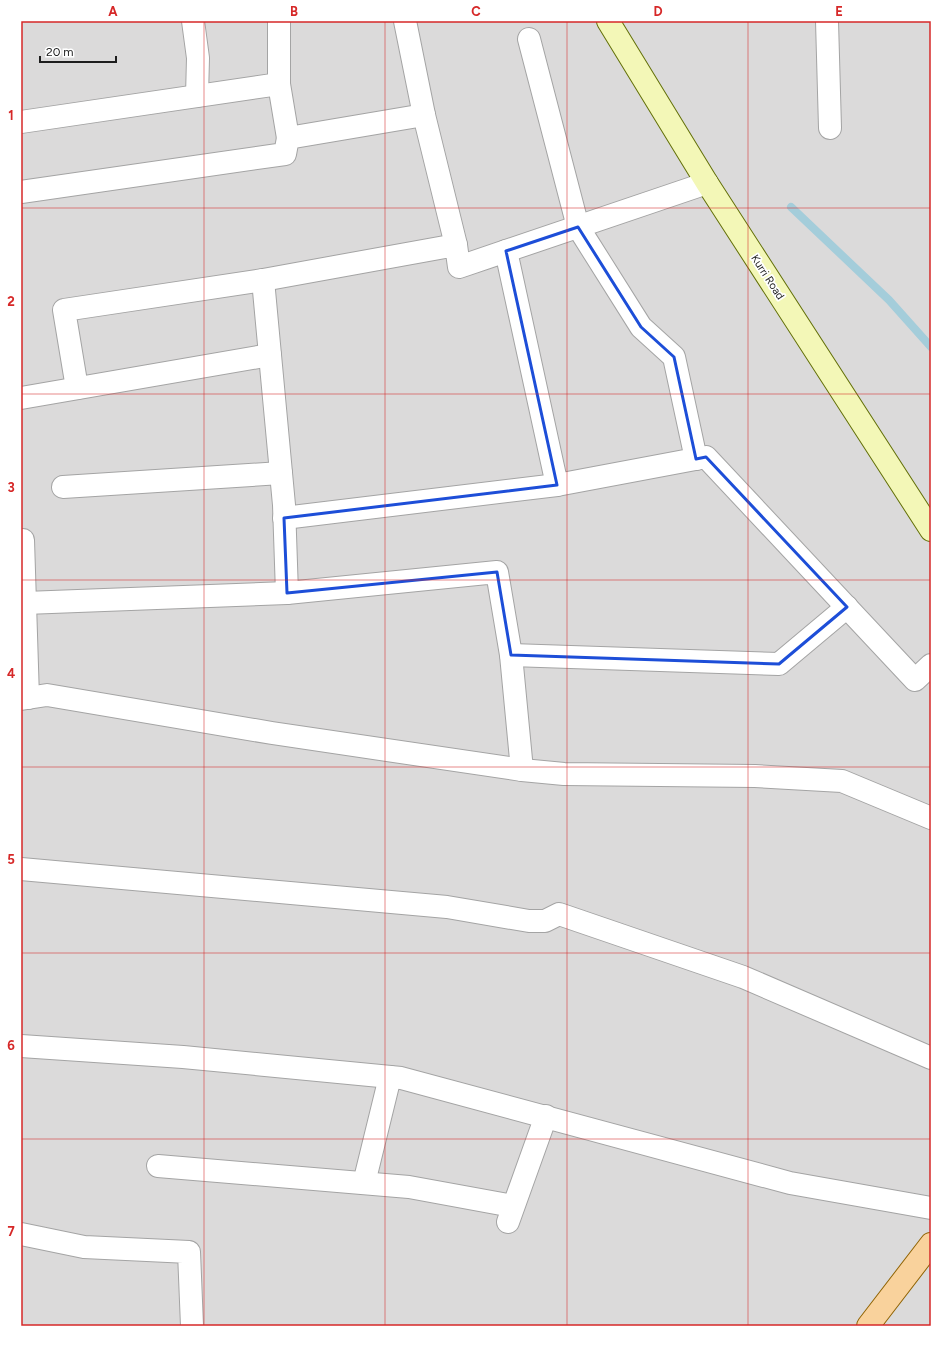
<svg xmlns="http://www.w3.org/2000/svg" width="952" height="1347" font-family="Figtree,sans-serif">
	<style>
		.residential { fill: #dbdada }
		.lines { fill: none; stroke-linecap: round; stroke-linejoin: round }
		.stream { stroke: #a4cdda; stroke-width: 8 }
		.street-casing { stroke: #a4a4a4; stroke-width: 24 }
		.secondary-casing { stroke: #637008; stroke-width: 24 }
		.primary-casing { stroke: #916404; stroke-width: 24 }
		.street { stroke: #fff; stroke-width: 22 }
		.secondary { stroke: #f3f7b7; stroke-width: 22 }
		.primary { stroke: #f9d29c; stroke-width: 22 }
		.marked { fill: none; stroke: #1d4ed8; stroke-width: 3; stroke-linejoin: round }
		.grid { fill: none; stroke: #d62828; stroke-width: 1; stroke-opacity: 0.55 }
		.labels { text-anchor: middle; stroke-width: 3.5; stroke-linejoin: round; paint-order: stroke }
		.street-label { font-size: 11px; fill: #1d1d1d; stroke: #fff }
		.neatline { fill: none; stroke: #d62828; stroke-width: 1.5 }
		.grid-label { font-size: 13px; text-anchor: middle; font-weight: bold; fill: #d62828 }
	</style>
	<rect width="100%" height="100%" fill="#eeeae3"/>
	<rect class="residential" x="21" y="21" width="910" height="1305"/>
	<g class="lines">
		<polyline class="stream" points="791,207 889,300 931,347"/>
		<g class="street-casing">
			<g id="street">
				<polyline points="193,21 198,58 197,96"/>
				<polyline points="279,21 279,84 288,138"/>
				<polyline points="405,21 424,115 456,245"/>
				<polyline points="827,21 830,128"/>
				<polyline points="529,39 578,227 641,327 674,357 696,459"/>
				<polyline points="21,122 279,84"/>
				<polyline points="21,192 285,154 288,138 424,115"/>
				<polyline points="506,251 557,485"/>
				<polyline points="263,280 284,505 287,593"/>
				<polyline points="77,388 64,310 263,280 456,245 459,267 707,183"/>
				<polyline points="21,398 270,355"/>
				<polyline points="63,487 281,473"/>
				<polyline points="284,518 557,485 706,457 915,680 931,665"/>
				<polyline points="21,540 23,540 28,698"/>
				<polyline points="25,603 287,593 497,572 511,655 522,770"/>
				<polyline points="511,655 779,664 847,607"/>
				<polyline points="21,699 47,695 272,733 522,770 564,774 755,776 842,781 931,818"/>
				<polyline points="21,869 447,907 529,921 545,921 559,914 743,977 931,1058"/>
				<polyline points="21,1046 183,1057 401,1078 790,1183 931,1208"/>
				<polyline points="158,1166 409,1187 513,1206"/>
				<polyline points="364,1183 390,1077"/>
				<polyline points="508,1222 546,1116"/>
				<polyline points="21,1234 84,1247 189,1252 192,1326"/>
			</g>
		</g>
		<g class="secondary-casing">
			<polyline id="secondary" points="608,21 707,183 931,530"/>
		</g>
		<g class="primary-casing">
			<polyline id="primary" points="868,1326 931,1244"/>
		</g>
		<use href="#street" class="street"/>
		<use href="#secondary" class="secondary"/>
		<use href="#primary" class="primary"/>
	</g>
	<path class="marked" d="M578 227 641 327 674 357 696 459 706 457 847 607 779 664 511 655 497 572 287 593 284 518 557 485 506 251Z"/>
	<path class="grid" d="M204 21V1326M385 21V1326M567 21V1326M748 21V1326M21 208H931M21 394H931M21 580H931M21 767H931M21 953H931M21 1139H931"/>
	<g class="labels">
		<g class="street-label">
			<text transform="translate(768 277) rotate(57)" y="4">Kurri Road</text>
		</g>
	</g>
	<rect width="952" height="1347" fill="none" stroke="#ffffff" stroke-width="44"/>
	<path d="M40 56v6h76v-6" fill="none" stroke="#1d1d1d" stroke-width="2"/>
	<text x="46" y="56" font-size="12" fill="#1d1d1d" stroke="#ffffff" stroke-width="3" paint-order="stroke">20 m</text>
	<rect x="22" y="22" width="908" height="1303" class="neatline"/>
	<g class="grid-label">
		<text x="113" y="16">A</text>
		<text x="294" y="16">B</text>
		<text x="476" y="16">C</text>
		<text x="658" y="16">D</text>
		<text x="839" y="16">E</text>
		<text x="11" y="120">1</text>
		<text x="11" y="306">2</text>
		<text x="11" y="492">3</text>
		<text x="11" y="678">4</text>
		<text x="11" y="864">5</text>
		<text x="11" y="1050">6</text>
		<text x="11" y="1236">7</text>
	</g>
</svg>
